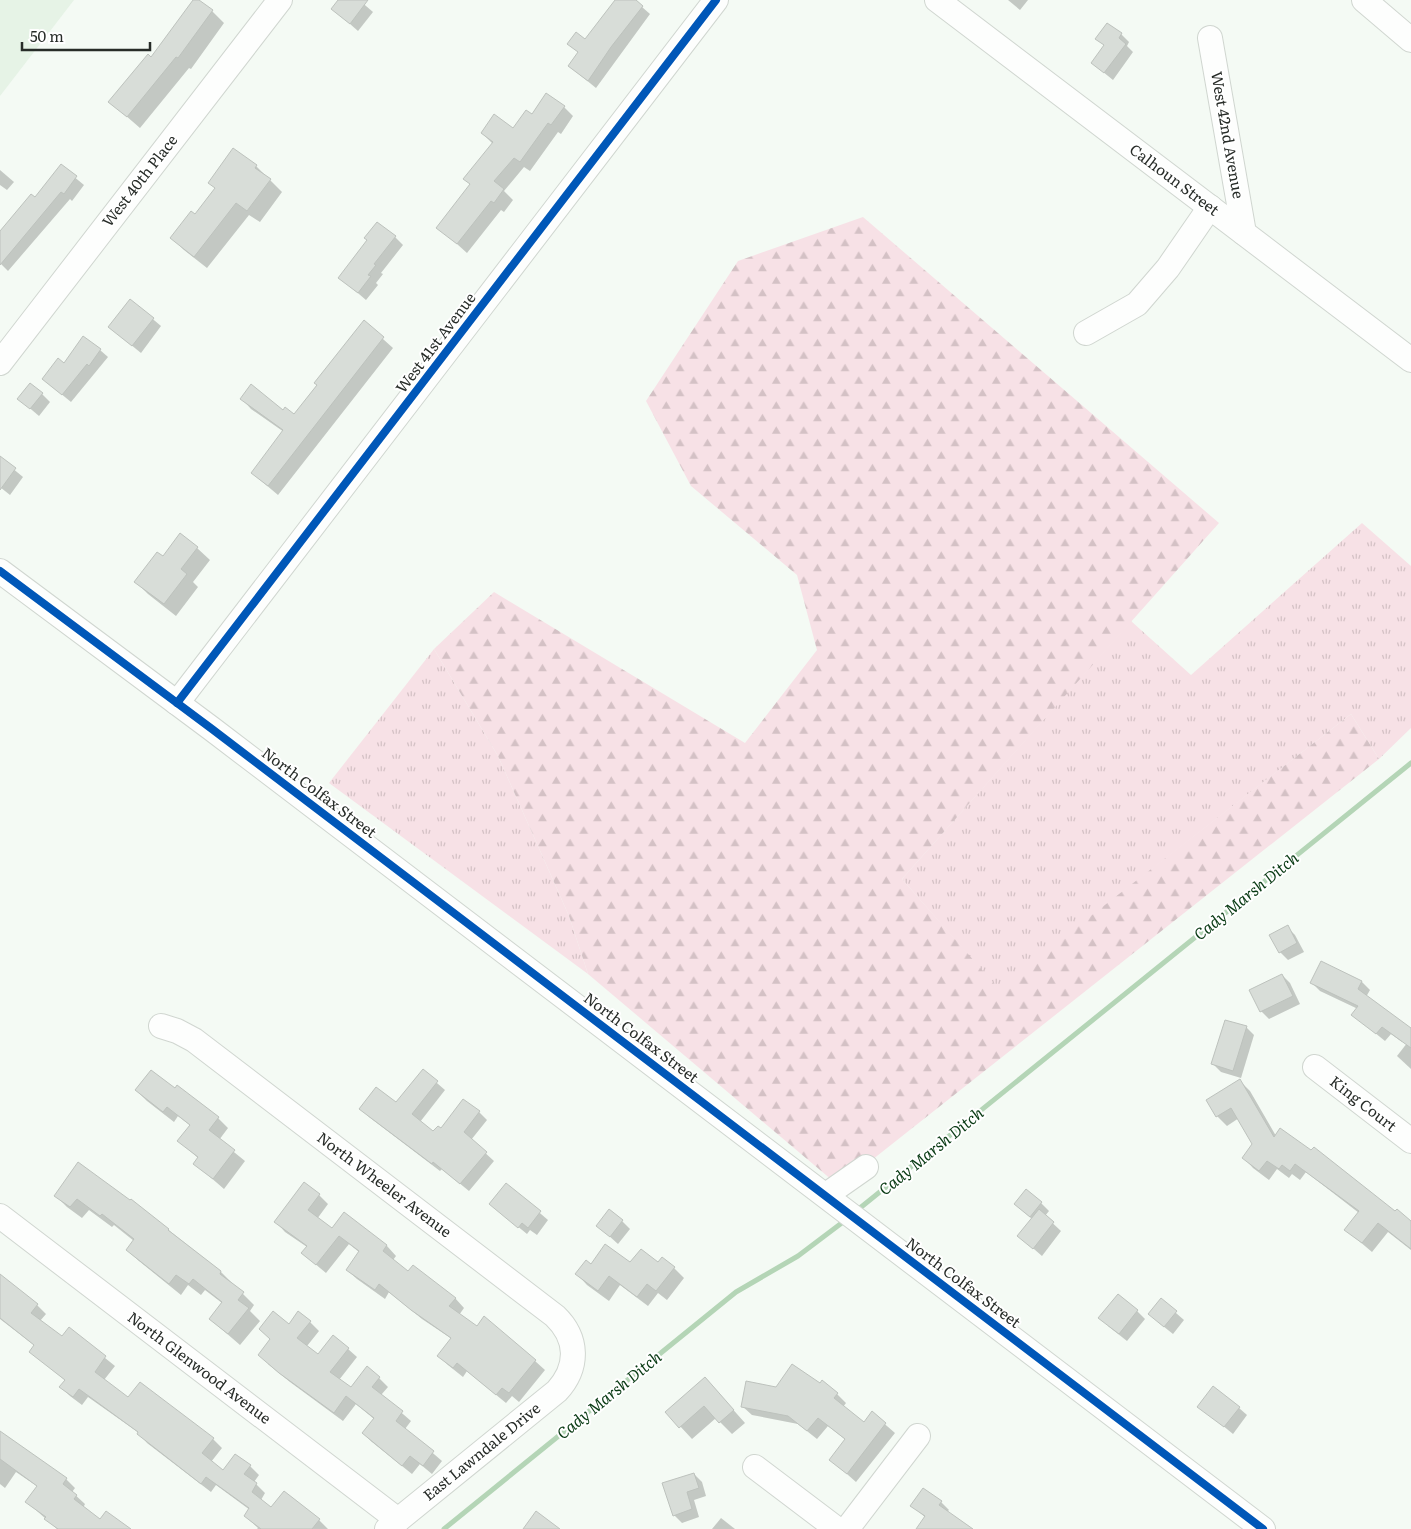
<svg xmlns="http://www.w3.org/2000/svg" width="1411" height="1529" font-family="Literata,serif">
	<style>
		.built { fill: #e6f3e6 }
		.grass { fill: url(#grass-tufts) }
		.forest { fill: url(#forest-firs) }
		.shadow { fill: #0003 }
		.lines { fill: none; stroke-linecap: round; stroke-linejoin: round }
		.stream { stroke: #b4d5b6; stroke-width: 5 }
		.building { fill: #d8ddd8; stroke: #bdc2bd }
		.minor-casing { stroke: #d0d6d0; stroke-width: 26 }
		.minor { stroke: #fdfefd; stroke-width: 24 }
		.cycleway-casing { stroke: #fff; stroke-width: 11 }
		.cycleway { stroke: #0057b8; stroke-width: 8 }
		.labels { text-anchor: middle; stroke-width: 4; stroke-linejoin: round; paint-order: stroke }
		.street-label { font-size: 15px; fill: #272c28; stroke: #fff }
		.water-label { font-size: 16px; font-style: italic; fill: #083a13; stroke: #fff }
	</style>
	<defs>
		<pattern id="grass-tufts" width="24" height="20" patternUnits="userSpaceOnUse" patternTransform="scale(1.25)"><rect width="24" height="20" fill="#f7e1e6"/><path d="M3 7l-1-3M5 7V3M7 7l1-3M15 17l-1-3M17 17v-4M19 17l1-3" fill="none" stroke="#d4c1c5"/></pattern>
		<pattern id="forest-firs" width="22" height="20" patternUnits="userSpaceOnUse" patternTransform="scale(1.25)"><rect width="22" height="20" fill="#f7e1e6"/><path d="M5 1l3.5 6h-7zM16 11l3.5 6h-7z" fill="#d4c1c5"/></pattern>
	</defs>
	<rect width="100%" height="100%" fill="#f4faf4"/>
	<polygon class="built" points="0,0 74,0 0,96"/>
	<g class="grass">
		<polygon points="1362,523 1411,566 1411,728 1379,759 1351,714 998,989 902,879 1131,621 1191,675"/>
		<polygon points="434,649 498,756 569,916 588,974 329,783"/>
	</g>
	<polygon class="forest" points="863,217 1219,523 902,879 998,988 1351,714 1379,759 839,1186 588,974 569,916 498,756 434,649 494,592 745,743 817,650 797,575 691,486 646,401 738,261"/>
	<g class="shadow">
		<polygon points="194,0 197,0 212,11 224,23 191,69 189,68 140,128 110,102 151,59"/>
		<polygon points="340,0 359,0 373,12 358,31 333,9"/>
		<polygon points="617,0 634,0 650,14 596,88 569,66 579,53 569,44 586,40"/>
		<polygon points="1008,0 1028,0 1020,10"/>
		<polygon points="1121,34 1129,42 1127,46 1133,52 1113,80 1092,63 1105,46 1097,39"/>
		<polygon points="564,107 573,116 561,134 558,132 530,171 524,167 504,191 513,200 504,212 501,210 467,253 438,227 471,185 465,179 493,144 482,133 513,130 532,116"/>
		<polygon points="233,150 256,166 282,192 260,222 249,215 207,268 184,250 172,238 195,216 216,189 210,183"/>
		<polygon points="61,166 84,185 72,201 70,199 8,271 0,263 0,235 35,199"/>
		<polygon points="0,170 14,182 7,190 0,185"/>
		<polygon points="395,237 403,245 381,273 383,274 376,283 378,285 366,300 339,277"/>
		<polygon points="130,300 161,326 141,353 109,327"/>
		<polygon points="364,322 393,348 278,495 252,473 284,432 251,409 242,399 294,416"/>
		<polygon points="100,350 108,357 71,402 43,379"/>
		<polygon points="42,394 50,402 39,416 19,399"/>
		<polygon points="0,458 23,477 10,495 0,487"/>
		<polygon points="197,548 210,560 193,582 198,587 176,616 148,594 136,582 163,558"/>
		<polygon points="1287,927 1295,935 1304,952 1288,960 1280,952"/>
		<polygon points="1321,962 1362,982 1370,990 1366,997 1410,1031 1402,1042 1391,1034 1385,1041 1353,1015 1358,1009 1320,991 1312,983"/>
		<polygon points="1282,975 1290,983 1300,1004 1269,1019 1261,1011"/>
		<polygon points="1246,1027 1254,1035 1241,1078 1221,1072 1213,1064"/>
		<polygon points="1411,1038 1411,1069 1397,1056"/>
		<polygon points="423,1071 445,1090 420,1122 434,1133 479,1112 487,1120 471,1140 494,1161 469,1191 442,1169 440,1171 369,1117 361,1109 396,1104"/>
		<polygon points="1240,1081 1250,1091 1276,1136 1411,1222 1411,1250 1388,1232 1372,1252 1346,1230 1359,1213 1306,1172 1300,1180 1292,1174 1289,1178 1277,1169 1269,1180 1253,1168 1244,1158 1254,1144 1239,1118 1227,1126 1217,1116"/>
		<polygon points="136,1090 175,1090 218,1118 228,1128 219,1140 245,1161 224,1189 194,1163 198,1158 179,1141 191,1126 178,1116 174,1122 147,1101"/>
		<polygon points="506,1184 548,1220 537,1235 530,1230 527,1234 490,1204"/>
		<polygon points="55,1195 131,1200 221,1272 254,1305 250,1311 260,1321 240,1345 210,1319 222,1303 205,1290 201,1295 188,1285 181,1295 139,1261 127,1250 134,1241 114,1225 112,1227 89,1210 82,1218 67,1207"/>
		<polygon points="319,1195 328,1204 317,1219 333,1230 345,1214 387,1246 396,1256 393,1260 408,1273 455,1298 464,1308 459,1315 477,1328 535,1361 545,1370 519,1402 512,1396 506,1403 467,1371 463,1377 448,1365 439,1356 452,1339 422,1319 389,1292 385,1299 357,1279 347,1270 359,1252 349,1244 326,1273 302,1253 307,1247 285,1232 276,1222"/>
		<polygon points="1041,1203 1049,1211 1045,1216 1061,1231 1042,1256 1019,1236 1032,1219 1015,1204"/>
		<polygon points="622,1221 630,1229 618,1244 598,1226"/>
		<polygon points="631,1264 659,1264 674,1268 684,1278 667,1300 658,1293 648,1306 620,1285 609,1301 587,1285 577,1274 591,1266"/>
		<polygon points="0,1276 37,1305 46,1314 40,1321 62,1338 69,1329 115,1366 104,1380 129,1399 140,1384 213,1439 222,1448 211,1462 224,1472 250,1466 259,1475 254,1482 265,1493 261,1500 271,1509 319,1520 328,1529 257,1529 258,1528 245,1516 250,1510 216,1485 211,1492 147,1443 139,1433 88,1397 82,1405 70,1396 61,1387 66,1381 31,1352 35,1346 0,1319"/>
		<polygon points="1161,1300 1184,1320 1173,1334 1158,1322"/>
		<polygon points="1137,1311 1145,1319 1127,1341 1108,1326"/>
		<polygon points="310,1322 319,1331 307,1346 319,1356 348,1349 357,1357 339,1380 351,1389 379,1378 388,1387 381,1395 411,1421 405,1429 442,1461 432,1474 420,1464 412,1474 372,1442 363,1433 374,1419 356,1404 343,1421 290,1382 268,1364 289,1325"/>
		<polygon points="705,1378 745,1423 732,1434 716,1418 692,1439 667,1412"/>
		<polygon points="820,1385 837,1394 846,1403 843,1407 864,1424 872,1413 895,1433 856,1482 831,1460 846,1440 828,1426 817,1439 798,1424 752,1415 742,1406 777,1388"/>
		<polygon points="1199,1406 1239,1408 1247,1415 1233,1434"/>
		<polygon points="0,1441 66,1479 75,1488 72,1492 85,1504 83,1508 100,1521 129,1529 57,1529 27,1502 38,1487 16,1472 5,1488 0,1484"/>
		<polygon points="694,1474 702,1482 706,1496 694,1500 699,1517 682,1523 674,1515"/>
		<polygon points="941,1502 949,1510 947,1512 973,1529 918,1529 926,1518 912,1506"/>
		<polygon points="721,1518 735,1529 712,1529"/>
	</g>
	<g class="lines">
		<g class="stream">
			<polyline points="855,1212 1411,763"/>
			<polyline points="444,1529 736,1292 798,1256 847,1219"/>
		</g>
	</g>
	<g class="building">
		<polygon points="193,0 199,0 213,10 178,58 176,57 127,117 108,102 148,54 151,57"/>
		<polygon points="338,0 368,0 350,24 331,9"/>
		<polygon points="615,0 636,0 643,6 611,47 588,81 568,66 578,52 567,44 576,32 585,39"/>
		<polygon points="1107,23 1122,33 1119,38 1126,44 1104,73 1091,63 1104,45 1095,39"/>
		<polygon points="546,93 565,106 551,125 548,123 520,162 514,158 494,181 504,189 494,203 491,201 457,244 436,228 470,184 463,179 493,142 481,133 494,114 513,128 526,110 532,114"/>
		<polygon points="233,148 257,165 255,168 271,179 247,211 236,203 194,257 170,238 191,211 195,214 215,188 208,183"/>
		<polygon points="61,164 77,176 64,194 61,192 0,265 0,231 31,194 35,197"/>
		<polygon points="377,222 396,236 374,264 376,265 368,275 371,276 358,293 338,278 367,240 364,238"/>
		<polygon points="130,299 154,318 132,346 108,327"/>
		<polygon points="364,320 384,337 268,486 251,473 283,430 240,399 251,384 283,410 285,407 294,414 317,385 314,383"/>
		<polygon points="83,336 101,349 89,366 87,364 62,395 42,379 58,358 64,363"/>
		<polygon points="30,383 43,393 30,409 17,399"/>
		<polygon points="0,456 16,468 0,490"/>
		<polygon points="180,533 198,547 181,569 187,574 164,604 134,582 157,552 163,556"/>
		<polygon points="1288,925 1297,943 1279,953 1269,935"/>
		<polygon points="1321,961 1362,981 1358,989 1411,1028 1411,1048 1382,1027 1376,1034 1351,1015 1358,1006 1310,983"/>
		<polygon points="1282,974 1293,996 1260,1012 1249,990"/>
		<polygon points="1225,1020 1247,1026 1233,1071 1211,1064"/>
		<polygon points="423,1069 438,1081 412,1114 433,1131 438,1126 441,1128 463,1099 480,1111 464,1132 487,1152 460,1184 433,1162 432,1164 359,1109 376,1087 396,1102"/>
		<polygon points="151,1070 175,1088 177,1085 219,1117 209,1130 235,1150 213,1179 193,1164 198,1157 177,1141 190,1125 167,1107 163,1112 135,1090"/>
		<polygon points="1240,1079 1274,1137 1280,1128 1311,1150 1314,1147 1395,1211 1397,1209 1411,1221 1411,1249 1378,1223 1362,1243 1344,1230 1359,1211 1295,1164 1290,1171 1282,1165 1279,1169 1267,1161 1259,1171 1242,1158 1252,1144 1231,1108 1216,1117 1206,1100"/>
		<polygon points="78,1162 130,1200 131,1199 169,1229 168,1230 221,1271 220,1274 244,1292 238,1300 249,1308 228,1334 209,1319 222,1302 193,1279 189,1284 176,1275 169,1284 126,1250 134,1239 102,1214 100,1216 77,1199 70,1207 54,1196"/>
		<polygon points="304,1182 320,1194 308,1210 332,1228 344,1212 387,1245 383,1251 408,1271 413,1265 456,1298 449,1306 477,1326 484,1316 536,1360 509,1393 502,1388 496,1395 457,1363 453,1368 437,1356 451,1338 411,1310 379,1284 375,1290 346,1270 359,1251 339,1236 316,1265 301,1253 307,1246 274,1222"/>
		<polygon points="506,1183 541,1211 528,1228 522,1223 518,1228 489,1204"/>
		<polygon points="1026,1189 1042,1202 1030,1217 1014,1204"/>
		<polygon points="609,1209 623,1220 610,1237 596,1226"/>
		<polygon points="1039,1209 1054,1222 1033,1249 1017,1236"/>
		<polygon points="605,1244 630,1262 641,1249 658,1262 662,1257 675,1267 656,1291 647,1284 637,1297 609,1276 598,1291 575,1274 586,1260 591,1264"/>
		<polygon points="0,1274 38,1304 31,1313 62,1336 69,1327 106,1356 95,1372 128,1397 140,1382 214,1438 202,1453 223,1470 235,1454 251,1465 244,1474 257,1483 252,1492 271,1507 284,1491 320,1519 312,1529 261,1529 244,1516 249,1508 206,1477 201,1484 137,1434 138,1432 79,1389 73,1397 59,1387 65,1380 29,1352 34,1345 0,1318"/>
		<polygon points="1118,1294 1138,1310 1119,1334 1098,1318"/>
		<polygon points="1161,1298 1177,1311 1164,1327 1148,1314"/>
		<polygon points="273,1311 289,1324 298,1311 311,1321 297,1338 318,1354 333,1335 349,1348 330,1372 351,1387 367,1366 380,1377 372,1387 403,1411 396,1421 434,1451 423,1466 410,1456 402,1466 362,1433 374,1418 346,1396 334,1413 279,1373 258,1355 270,1339 259,1329"/>
		<polygon points="792,1364 820,1383 822,1380 838,1393 834,1398 864,1422 872,1411 886,1423 847,1474 829,1460 845,1439 818,1418 807,1431 788,1416 741,1407 746,1381 776,1387"/>
		<polygon points="705,1377 734,1410 719,1423 704,1406 679,1428 665,1412"/>
		<polygon points="1213,1386 1240,1407 1224,1427 1197,1407"/>
		<polygon points="0,1431 67,1478 63,1484 77,1495 74,1499 100,1519 106,1511 131,1529 58,1529 44,1519 46,1517 25,1502 37,1486 0,1459"/>
		<polygon points="694,1473 699,1488 687,1492 692,1509 673,1516 662,1483"/>
		<polygon points="923,1488 942,1501 939,1505 973,1529 916,1529 925,1516 910,1506"/>
		<polygon points="536,1511 560,1529 523,1529"/>
	</g>
	<g class="lines">
		<g class="minor-casing">
			<g id="minor">
				<polyline points="937,0 1411,360"/>
				<polyline points="1364,0 1411,40"/>
				<polyline points="1210,38 1244,233"/>
				<polyline points="1086,333 1137,304 1168,268 1210,207"/>
				<polyline points="0,363 280,0"/>
				<polyline points="0,571 212,729 1263,1529"/>
				<polyline points="177,703 716,0"/>
				<path d="M161 1026 177 1031 194 1040 555 1316C578 1338 579 1367 557 1391L387 1529"/>
				<polyline points="1315,1067 1411,1141"/>
				<polyline points="826,1195 866,1167"/>
				<polyline points="0,1216 398,1520"/>
				<polyline points="755,1467 837,1529"/>
				<polyline points="847,1529 918,1436"/>
			</g>
		</g>
		<use href="#minor" class="minor"/>
		<g class="cycleway-casing">
			<g id="cycleway">
				<polyline points="0,571 212,729 1263,1529"/>
				<polyline points="177,703 716,0"/>
			</g>
		</g>
		<use href="#cycleway" class="cycleway"/>
	</g>
	<g class="labels">
		<g class="street-label">
			<text transform="translate(1227 135) rotate(80)" y="5">West 42nd Avenue</text>
			<text transform="translate(1174 180) rotate(37)" y="5">Calhoun Street</text>
			<text transform="translate(140 181) rotate(-52)" y="5">West 40th Place</text>
			<text transform="translate(436 343) rotate(-53)" y="5">West 41st Avenue</text>
			<text transform="translate(319 793) rotate(37)" y="5">North Colfax Street</text>
			<text transform="translate(641 1038) rotate(37)" y="5">North Colfax Street</text>
			<text transform="translate(1363 1104) rotate(38)" y="5">King Court</text>
			<text transform="translate(384 1185) rotate(37)" y="5">North Wheeler Avenue</text>
			<text transform="translate(963 1283) rotate(37)" y="5">North Colfax Street</text>
			<text transform="translate(199 1368) rotate(37)" y="5">North Glenwood Avenue</text>
			<text transform="translate(482 1452) rotate(-39)" y="5">East Lawndale Drive</text>
		</g>
		<g class="water-label">
			<text transform="translate(1246 896) rotate(-39)" y="6">Cady Marsh Ditch</text>
			<text transform="translate(931 1151) rotate(-39)" y="6">Cady Marsh Ditch</text>
			<text transform="translate(609 1395) rotate(-39)" y="6">Cady Marsh Ditch</text>
		</g>
	</g>
	<path d="M22 42v8h128v-8" fill="none" stroke="#272c28" stroke-width="2.5"/>
	<text x="30" y="42" font-size="15" fill="#272c28" stroke="#ffffff" stroke-width="4" paint-order="stroke">50 m</text>
</svg>
